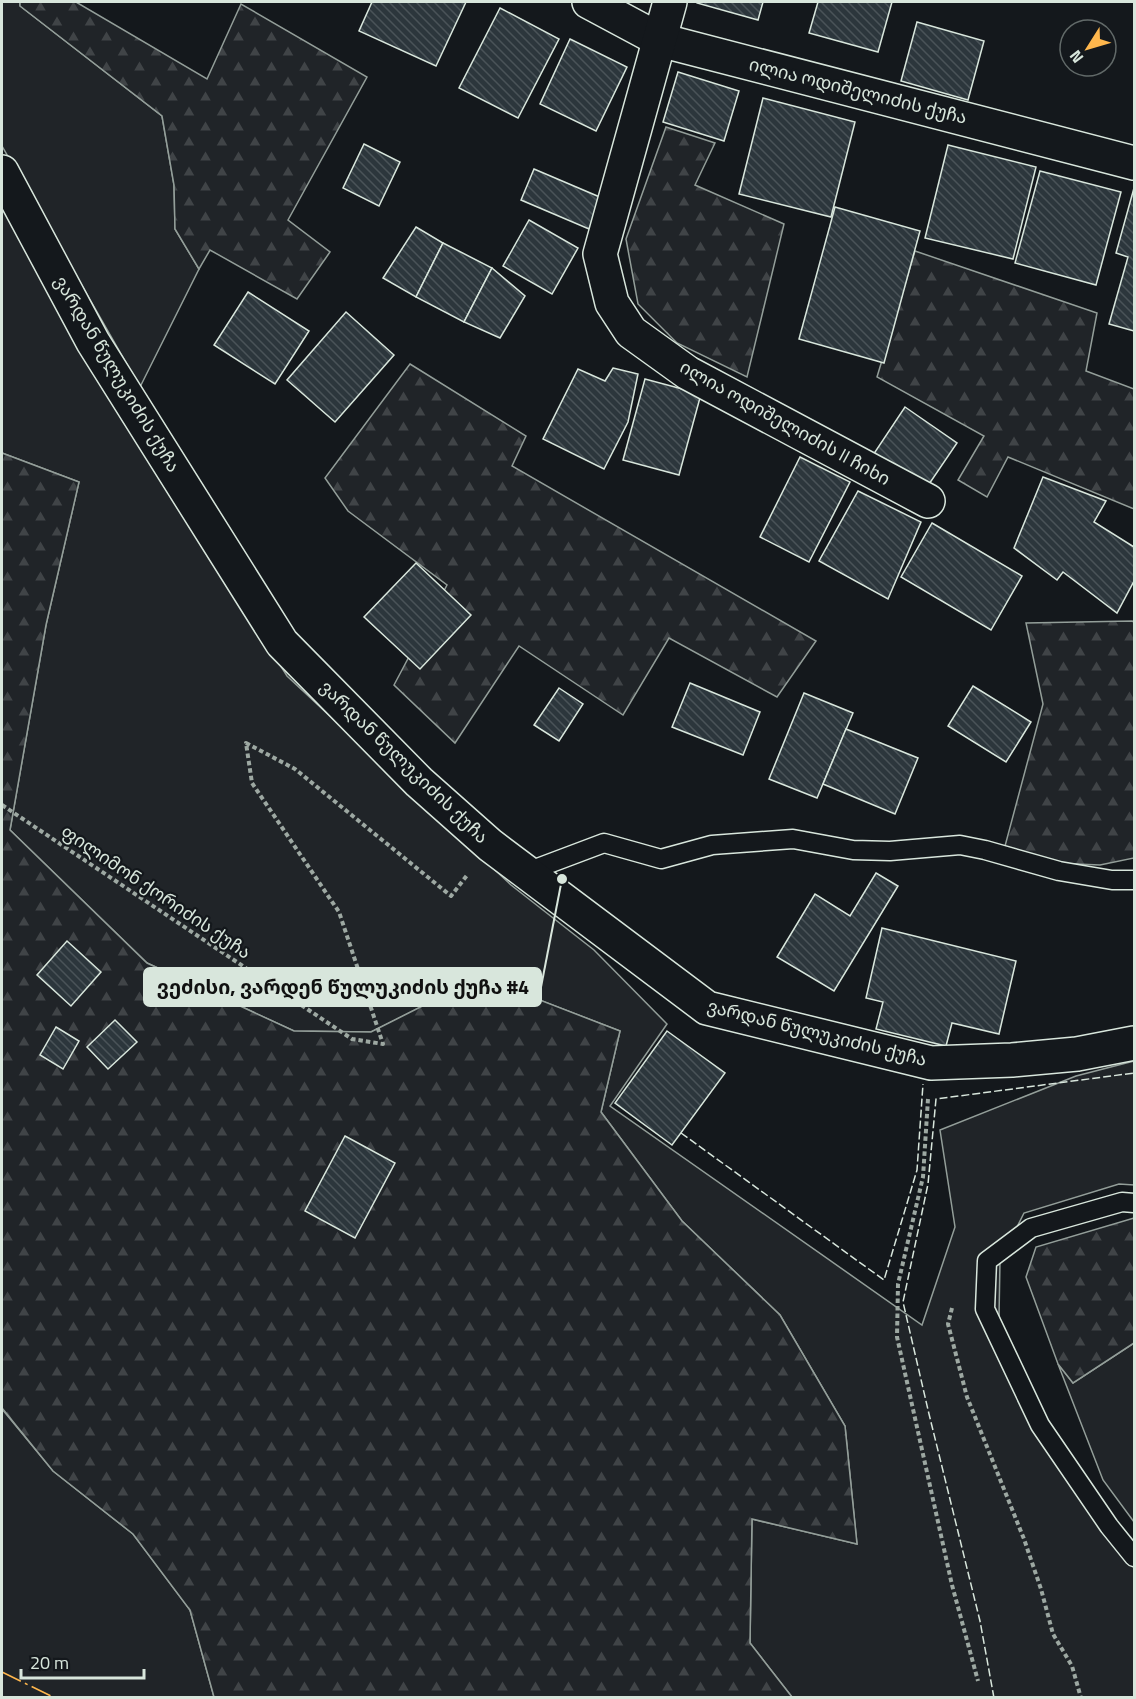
<svg xmlns="http://www.w3.org/2000/svg" width="1136" height="1699" font-family="'Titillium Web','Noto Sans Georgian',sans-serif">
	<style>
		.green { fill: #202428; stroke: #939e99; stroke-width: 1.5 }
		.forest { fill: url(#forest-firs); stroke: #939e99; stroke-width: 1.5 }
		.building { fill: url(#building-back-hatch); stroke: #d8e6dc; stroke-width: 1.5 }
		.lines { fill: none; stroke-linecap: round; stroke-linejoin: round }
		.lane-casing { stroke: #d8e6dc; stroke-width: 21 }
		.street-casing { stroke: #d8e6dc; stroke-width: 36 }
		.path { stroke: #9da8a2; stroke-width: 4; stroke-dasharray: 4.5 3; stroke-linecap: butt }
		.lane { stroke: #14181c; stroke-width: 18 }
		.street { stroke: #14181c; stroke-width: 33 }
		.fence { stroke: #d8e6dc; stroke-width: 1.5; stroke-dasharray: 8 3; stroke-linecap: butt }
		.power { stroke: #ffb74d; stroke-width: 1.5; stroke-dasharray: 21 4.5 3 4.5; stroke-linecap: butt }
		.labels { text-anchor: middle; stroke-width: 4.5; stroke-linejoin: round; paint-order: stroke }
		.street-label { font-size: 18px; fill: #d8e6dc; stroke: #14181c }
		.leader { fill: none; stroke: #d8e6dc; stroke-width: 2 }
		.callout-dot { fill: #d8e6dc; stroke: #14181c; stroke-width: 2 }
		.callout { fill: #d8e6dc; stroke: #d8e6dc; stroke-width: 2 }
		.callout-label { font-size: 20px; text-anchor: middle; font-weight: bold; fill: #111 }
	</style>
	<defs>
		<pattern id="forest-firs" width="22" height="20" patternUnits="userSpaceOnUse" patternTransform="scale(1.5)"><rect width="22" height="20" fill="#202428"/><path d="M5 1l3.5 6h-7zM16 11l3.5 6h-7z" fill="#404447"/></pattern>
		<pattern id="building-back-hatch" width="6" height="6" patternUnits="userSpaceOnUse" patternTransform="scale(1.5)"><rect width="6" height="6" fill="#2c363c"/><path d="M-1 5l2 2M0 0l6 6M5-1l2 2" fill="none" stroke="#4a5358"/></pattern>
	</defs>
	<rect width="100%" height="100%" fill="#14181c"/>
	<g class="green">
		<polygon points="2,2 20,2 20,6 162,116 174,185 175,229 199,269 140,387 2,146"/>
		<polygon points="2,192 86,354 287,676 511,885 594,950 667,1024 610,1106 922,1325 955,1227 940,1130 1076,1076 1134,1061 1134,1185 1119,1184 1024,1213 1000,1261 999,1317 1039,1433 1093,1513 1134,1566 1134,1697 792,1697 750,1643 752,1519 857,1544 845,1426 780,1315 682,1221 601,1112 620,1031 480,977 371,1032 294,1031 147,963 10,830 46,625 79,482 2,453"/>
		<polygon points="1134,1343 1134,1522 1103,1480 1058,1364 1073,1383"/>
		<polygon points="2,1409 53,1471 133,1534 190,1610 214,1697 2,1697"/>
	</g>
	<g class="forest">
		<polygon points="20,2 76,2 207,79 241,4 367,77 288,220 330,252 297,299 210,250 199,269 175,229 174,185 162,116 20,6"/>
		<polygon points="666,127 715,143 695,185 784,224 747,377 677,343 638,304 626,239"/>
		<polygon points="915,251 1097,313 1086,371 1134,389 1134,509 1008,457 987,497 958,480 984,436 877,377"/>
		<polygon points="410,364 526,436 512,466 816,641 777,697 669,638 623,715 519,646 455,743 394,685 447,585 348,511 325,478"/>
		<polygon points="2,453 79,482 46,625 10,830 147,963 294,1031 371,1032 480,977 620,1031 601,1112 682,1221 780,1315 845,1426 857,1544 752,1519 750,1643 792,1697 214,1697 190,1610 133,1534 53,1471 2,1408"/>
		<polygon points="1132,621 1134,622 1134,858 1100,865 1001,861 1043,704 1026,623"/>
		<polygon points="1134,1218 1134,1343 1073,1383 1058,1364 1026,1277 1036,1247"/>
	</g>
	<g class="building">
		<polygon points="372,2 466,2 436,66 359,31"/>
		<polygon points="818,2 892,2 878,52 809,33"/>
		<polygon points="697,3 697,2 763,2 758,20"/>
		<polygon points="500,8 559,39 518,118 459,88"/>
		<polygon points="917,22 984,41 968,100 901,81"/>
		<polygon points="570,39 627,67 596,131 540,104"/>
		<polygon points="678,72 739,91 724,141 663,122"/>
		<polygon points="763,98 855,122 831,217 739,194"/>
		<polygon points="364,144 400,162 379,206 343,188"/>
		<polygon points="948,145 1036,167 1013,259 925,238"/>
		<polygon points="534,169 602,198 589,229 521,200"/>
		<polygon points="1040,171 1121,192 1096,285 1015,263"/>
		<polygon points="1134,188 1134,331 1109,324 1128,257 1116,253"/>
		<polygon points="835,207 920,231 884,363 799,339"/>
		<polygon points="529,220 578,248 552,294 503,266"/>
		<polygon points="416,227 443,243 416,297 383,278"/>
		<polygon points="443,243 492,268 464,322 416,297"/>
		<polygon points="492,268 525,296 500,338 464,322"/>
		<polygon points="248,292 309,331 275,384 214,345"/>
		<polygon points="346,312 394,355 335,422 287,380"/>
		<polygon points="613,368 638,374 628,422 604,469 543,439 578,369 605,381"/>
		<polygon points="645,379 701,394 679,475 623,460"/>
		<polygon points="905,407 957,443 923,493 871,458"/>
		<polygon points="800,457 850,482 809,562 760,537"/>
		<polygon points="1043,477 1106,501 1094,522 1134,547 1134,581 1117,613 1063,572 1057,580 1014,548"/>
		<polygon points="858,491 921,522 888,599 819,561"/>
		<polygon points="932,523 1022,576 991,630 901,577"/>
		<polygon points="416,563 471,615 420,669 364,617"/>
		<polygon points="690,683 760,712 743,755 672,727"/>
		<polygon points="973,686 1031,722 1006,762 948,726"/>
		<polygon points="559,688 583,704 559,741 534,725"/>
		<polygon points="804,693 853,713 817,798 769,779"/>
		<polygon points="846,729 918,758 895,814 823,784"/>
		<polygon points="876,873 898,886 834,991 777,957 815,894 850,916"/>
		<polygon points="882,928 1016,961 999,1034 952,1023 946,1046 876,1029 883,1002 866,998"/>
		<polygon points="67,941 101,972 71,1006 37,975"/>
		<polygon points="115,1020 137,1042 108,1069 87,1047"/>
		<polygon points="56,1027 79,1041 63,1069 40,1055"/>
		<polygon points="667,1031 725,1073 672,1145 615,1103"/>
		<polygon points="345,1136 395,1163 355,1238 305,1211"/>
	</g>
	<g class="lines">
		<g class="lane-casing">
			<g id="lane">
				<polyline points="527,872 604,843 661,859 712,845 793,839 853,850 890,851 960,845 985,850 1059,871 1112,880 1134,880"/>
				<polyline points="1134,1203 1122,1202 1031,1228 987,1261 985,1309 1040,1425 1109,1526 1134,1557"/>
			</g>
		</g>
		<g class="street-casing">
			<g id="street">
				<polyline points="589,2 660,40 1134,163"/>
				<polyline points="670,2 600,254 612,303 631,332 688,373 928,501"/>
				<polyline points="2,172 93,342 282,643 419,782 490,845 707,1008 931,1063 1012,1060 1077,1054 1134,1043"/>
			</g>
		</g>
		<g class="path">
			<polyline points="2,805 352,1039 383,1044 339,912 252,783 246,743 295,769 451,896 468,874"/>
			<polyline points="928,1099 923,1177 898,1284 897,1337 952,1585 978,1681"/>
			<polyline points="952,1308 948,1324 967,1397 1024,1539 1041,1589 1053,1634 1072,1666 1081,1698"/>
		</g>
		<use href="#lane" class="lane"/>
		<use href="#street" class="street"/>
		<g class="fence">
			<polyline points="681,1133 884,1280 917,1170 923,1084"/>
			<polyline points="994,1698 980,1621 929,1414 903,1302 928,1184 936,1099 1134,1073"/>
		</g>
		<polyline class="power" points="2,1672 55,1698"/>
	</g>
	<g class="labels">
		<g class="street-label">
			<text transform="translate(858 91) rotate(14)" y="6">ილია ოდიშელიძის ქუჩა</text>
			<text transform="translate(117 374) rotate(59)" y="6">ვარდან წულუკიძის ქუჩა</text>
			<text transform="translate(785 423) rotate(29)" y="6">ილია ოდიშელიძის II ჩიხი</text>
			<text transform="translate(404 762) rotate(44)" y="6">ვარდან წულუკიძის ქუჩა</text>
			<text transform="translate(156 892) rotate(34)" y="6">ფილიმონ ქორიძის ქუჩა</text>
			<text transform="translate(817 1033) rotate(14)" y="6">ვარდან წულუკიძის ქუჩა</text>
		</g>
	</g>
	<path class="leader" d="M562 879L541 987"/>
	<circle class="callout-dot" cx="562" cy="879" r="6"/>
	<rect class="callout" x="144" y="968" width="397" height="38" rx="6"/>
	<g class="callout-label">
		<text x="343" y="994">ვეძისი, ვარდენ წულუკიძის ქუჩა #4</text>
	</g>
	<rect width="1136" height="1699" fill="none" stroke="#d8e6dc" stroke-width="6"/>
	<g transform="translate(1088 48) rotate(233)"><circle r="28" fill="#14181c" stroke="#626a69" stroke-width="1.5"/>
	<path d="M0-4.5L10 22L0 15L-10 22Z" fill="#ffb74d"/>
	<text y="-9" font-size="16" font-weight="bold" text-anchor="middle" fill="#d8e6dc">N</text>
	</g>
	<path d="M21 1669v9h123v-9" fill="none" stroke="#d8e6dc" stroke-width="3"/>
	<text x="30" y="1669" font-size="18" fill="#d8e6dc" stroke="#14181c" stroke-width="4.5" paint-order="stroke">20 m</text>
</svg>
